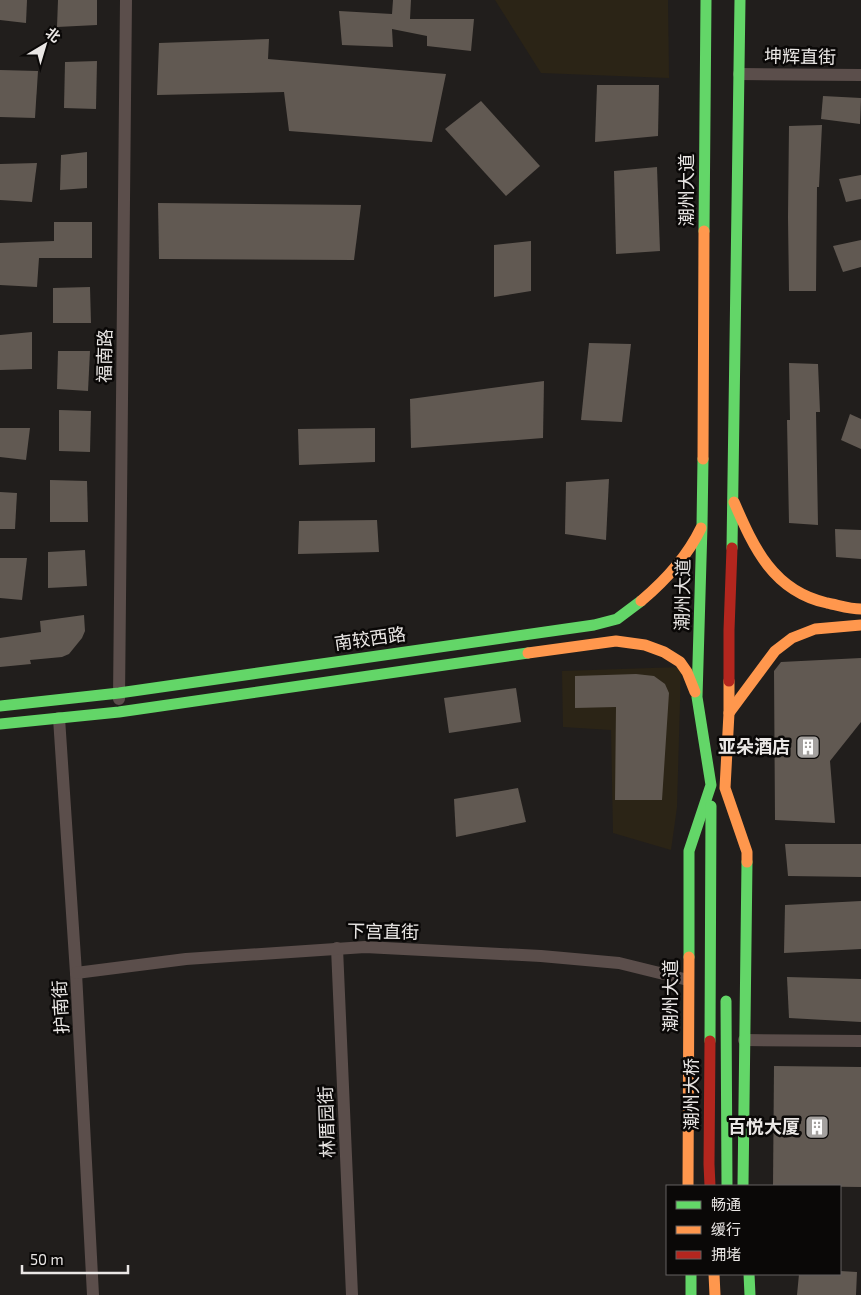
<svg xmlns="http://www.w3.org/2000/svg" width="861" height="1295" font-family="'Exo 2','Noto Sans SC',sans-serif">
	<style>
		.commercial { fill: #2b2416 }
		.building { fill: #615952 }
		.lines { fill: none; stroke-linecap: round; stroke-linejoin: round }
		.street { stroke: #5b4e4b; stroke-width: 12 }
		.fast { stroke: #63d668; stroke-width: 11 }
		.slow { stroke: #ff974d; stroke-width: 11 }
		.jam { stroke: #b3261e; stroke-width: 11 }
		.labels { text-anchor: middle; stroke-width: 5; stroke-linejoin: round; paint-order: stroke }
		.street-label { font-size: 18px; fill: #eae7e5; stroke: #0a0807 }
		.poi-label { font-size: 18px; font-weight: bold; fill: #eae7e5; stroke: #0a0807; text-anchor: end }
	</style>
	<rect width="100%" height="100%" fill="#211e1c"/>
	<g class="commercial">
		<polygon points="495,0 668,0 669,78 541,73"/>
		<polygon points="681,667 677,807 671,850 613,833 611,730 563,727 562,671"/>
	</g>
	<g class="building">
		<polygon points="0,0 27,0 26,23 0,20"/>
		<polygon points="58,0 97,0 97,25 57,27"/>
		<polygon points="393,0 411,0 410,19 474,19 471,51 427,46 427,36 392,29 393,47 342,45 339,11 392,14"/>
		<polygon points="269,39 268,59 446,74 432,142 289,131 284,92 157,95 159,43"/>
		<polygon points="97,61 96,109 64,108 65,62"/>
		<polygon points="0,70 38,71 35,118 0,117"/>
		<polygon points="597,85 659,85 658,136 595,142"/>
		<polygon points="823,96 861,98 860,124 821,119"/>
		<polygon points="481,101 540,166 506,196 445,129"/>
		<polygon points="822,125 819,187 817,187 816,291 789,291 788,217 789,126"/>
		<polygon points="87,152 87,188 60,190 61,155"/>
		<polygon points="37,163 32,202 0,200 0,164"/>
		<polygon points="657,167 660,251 616,254 614,171"/>
		<polygon points="861,175 861,199 846,202 839,179"/>
		<polygon points="158,203 361,205 354,260 159,259"/>
		<polygon points="54,222 92,222 92,258 39,258 37,287 0,285 0,243 54,241"/>
		<polygon points="861,240 861,267 843,272 833,246"/>
		<polygon points="531,241 531,291 494,297 494,245"/>
		<polygon points="90,287 91,323 53,323 53,288"/>
		<polygon points="32,332 32,369 0,370 0,335"/>
		<polygon points="589,343 631,344 622,422 581,420"/>
		<polygon points="58,351 90,351 88,391 57,389"/>
		<polygon points="789,363 818,364 820,412 816,412 818,525 789,523 787,420 790,420"/>
		<polygon points="544,381 543,438 411,448 410,399"/>
		<polygon points="59,410 91,411 90,452 59,451"/>
		<polygon points="850,414 861,419 861,449 841,440"/>
		<polygon points="0,428 30,428 26,460 0,457"/>
		<polygon points="375,428 375,462 299,465 298,429"/>
		<polygon points="609,479 606,540 565,534 566,482"/>
		<polygon points="50,480 87,481 88,522 50,522"/>
		<polygon points="0,492 17,493 15,529 0,529"/>
		<polygon points="377,520 379,552 298,554 299,521"/>
		<polygon points="835,529 861,530 861,559 836,557"/>
		<polygon points="85,550 87,586 48,588 48,552"/>
		<polygon points="0,558 27,558 22,600 0,598"/>
		<polygon points="84,615 85,631 82,638 69,654 62,657 30,660 31,664 0,667 0,638 41,632 40,621"/>
		<polygon points="861,658 861,722 830,761 835,823 775,820 774,671 781,662"/>
		<polygon points="636,674 654,676 665,684 669,693 662,800 615,800 616,707 575,708 575,676"/>
		<polygon points="516,688 521,722 449,733 444,698"/>
		<polygon points="518,788 526,822 456,837 454,799"/>
		<polygon points="785,844 861,844 861,877 788,876"/>
		<polygon points="861,901 861,949 784,953 785,905"/>
		<polygon points="787,977 861,979 861,1022 789,1018"/>
		<polygon points="774,1066 861,1067 861,1187 773,1186"/>
		<polygon points="840,1271 857,1272 856,1295 797,1295 799,1274 840,1274"/>
	</g>
	<g class="lines">
		<g class="street">
			<polyline points="739,74 861,75"/>
			<polyline points="119,699 126,0"/>
			<polyline points="59,718 76,973 93,1295"/>
			<polyline points="337,948 352,1295"/>
			<polyline points="76,973 186,959 365,947 541,956 619,963 688,980"/>
			<polyline points="744,1040 861,1041"/>
		</g>
		<g class="fast">
			<polyline points="704,231 706,0"/>
			<polyline points="732,548 740,0"/>
			<polyline points="0,706 119,693 594,625 617,619 641,601"/>
			<polyline points="0,724 119,712 528,653"/>
			<polyline points="689,957 689,851 711,785 697,697 702,526 703,459"/>
			<polyline points="726,1001 727,1186"/>
			<polyline points="710,1041 711,806"/>
			<polyline points="743,1186 747,862"/>
			<polyline points="691,1274 691,1295"/>
			<polyline points="749,1274 750,1295"/>
		</g>
		<g class="slow">
			<polyline points="703,459 704,231"/>
			<path d="M734 502C754 548 773 591 827 603 838 605 849 609 861 609"/>
			<path d="M641 601C666 580 687 557 701 528"/>
			<polyline points="528,653 616,641 645,645 664,652 680,662 687,672 695,692"/>
			<polyline points="729,681 729,713 725,788 747,852 747,862"/>
			<polyline points="729,713 775,651 792,638 815,629 861,625"/>
			<polyline points="688,1186 689,957"/>
			<polyline points="714,1274 715,1295"/>
		</g>
		<g class="jam">
			<polyline points="729,681 729,630 732,548"/>
			<polyline points="710,1041 709,1164 710,1186"/>
		</g>
	</g>
	<defs>
		<g id="building-square" transform="scale(1.25)"><rect x="-9" y="-9" width="18" height="18" rx="4" fill="#a4a19f" stroke="#0a0807"/><path d="M-4-6H4V6H1V3H-1V6H-4ZM-2.5-4.3h1.7v1.8h-1.7ZM.8-4.3h1.7v1.8H.8ZM-2.5-1h1.7V.8h-1.7ZM.8-1h1.7V.8H.8Z" fill="#fff"/></g>
	</defs>
	<g fill-rule="evenodd">
		<use href="#building-square" x="808" y="747"/>
		<use href="#building-square" x="817" y="1127"/>
	</g>
	<g class="labels">
		<g class="street-label">
			<text transform="translate(800 57) rotate(1)" y="6">坤辉直街</text>
			<text transform="translate(687 190) rotate(-90)" y="6">潮州大道</text>
			<text transform="translate(105 356) rotate(-89)" y="6">福南路</text>
			<text transform="translate(683 595) rotate(-89)" y="6">潮州大道</text>
			<text transform="translate(370 639) rotate(-8)" y="6">南较西路</text>
			<text transform="translate(383 932) rotate(1)" y="6">下宫直街</text>
			<text transform="translate(671 996) rotate(-90)" y="6">潮州大道</text>
			<text transform="translate(61 1007) rotate(-93)" y="6">护南街</text>
			<text transform="translate(692 1094) rotate(-90)" y="6">潮州大桥</text>
			<text transform="translate(327 1122) rotate(-92)" y="6">林厝园街</text>
		</g>
		<g class="poi-label">
			<text x="790" y="753">亚朵酒店</text>
			<text x="800" y="1133">百悦大厦</text>
		</g>
	</g>
	<rect x="666" y="1185" width="175" height="90" fill="#0a0807" stroke="#646160"/>
	<rect x="676" y="1201" width="25" height="8" fill="#63d668" stroke="#646160"/>
	<text x="711" y="1210" font-size="15" fill="#eae7e5">畅通</text>
	<rect x="676" y="1226" width="25" height="8" fill="#ff974d" stroke="#646160"/>
	<text x="711" y="1235" font-size="15" fill="#eae7e5">缓行</text>
	<rect x="676" y="1251" width="25" height="8" fill="#b3261e" stroke="#646160"/>
	<text x="711" y="1260" font-size="15" fill="#eae7e5">拥堵</text>
	<g transform="translate(45 45) rotate(38)" stroke="#0a0807" stroke-width="4" paint-order="stroke">
	<path d="M0-4L9 19L0 12L-9 19Z" fill="#eae7e5"/>
	<text y="-8" font-size="14" font-weight="bold" text-anchor="middle" fill="#eae7e5">北</text>
	</g>
	<path d="M22 1265v8h106v-8" fill="none" stroke="#eae7e5" stroke-width="2.5"/>
	<text x="30" y="1265" font-size="15" fill="#eae7e5" stroke="#0a0807" stroke-width="4" paint-order="stroke">50 m</text>
</svg>
